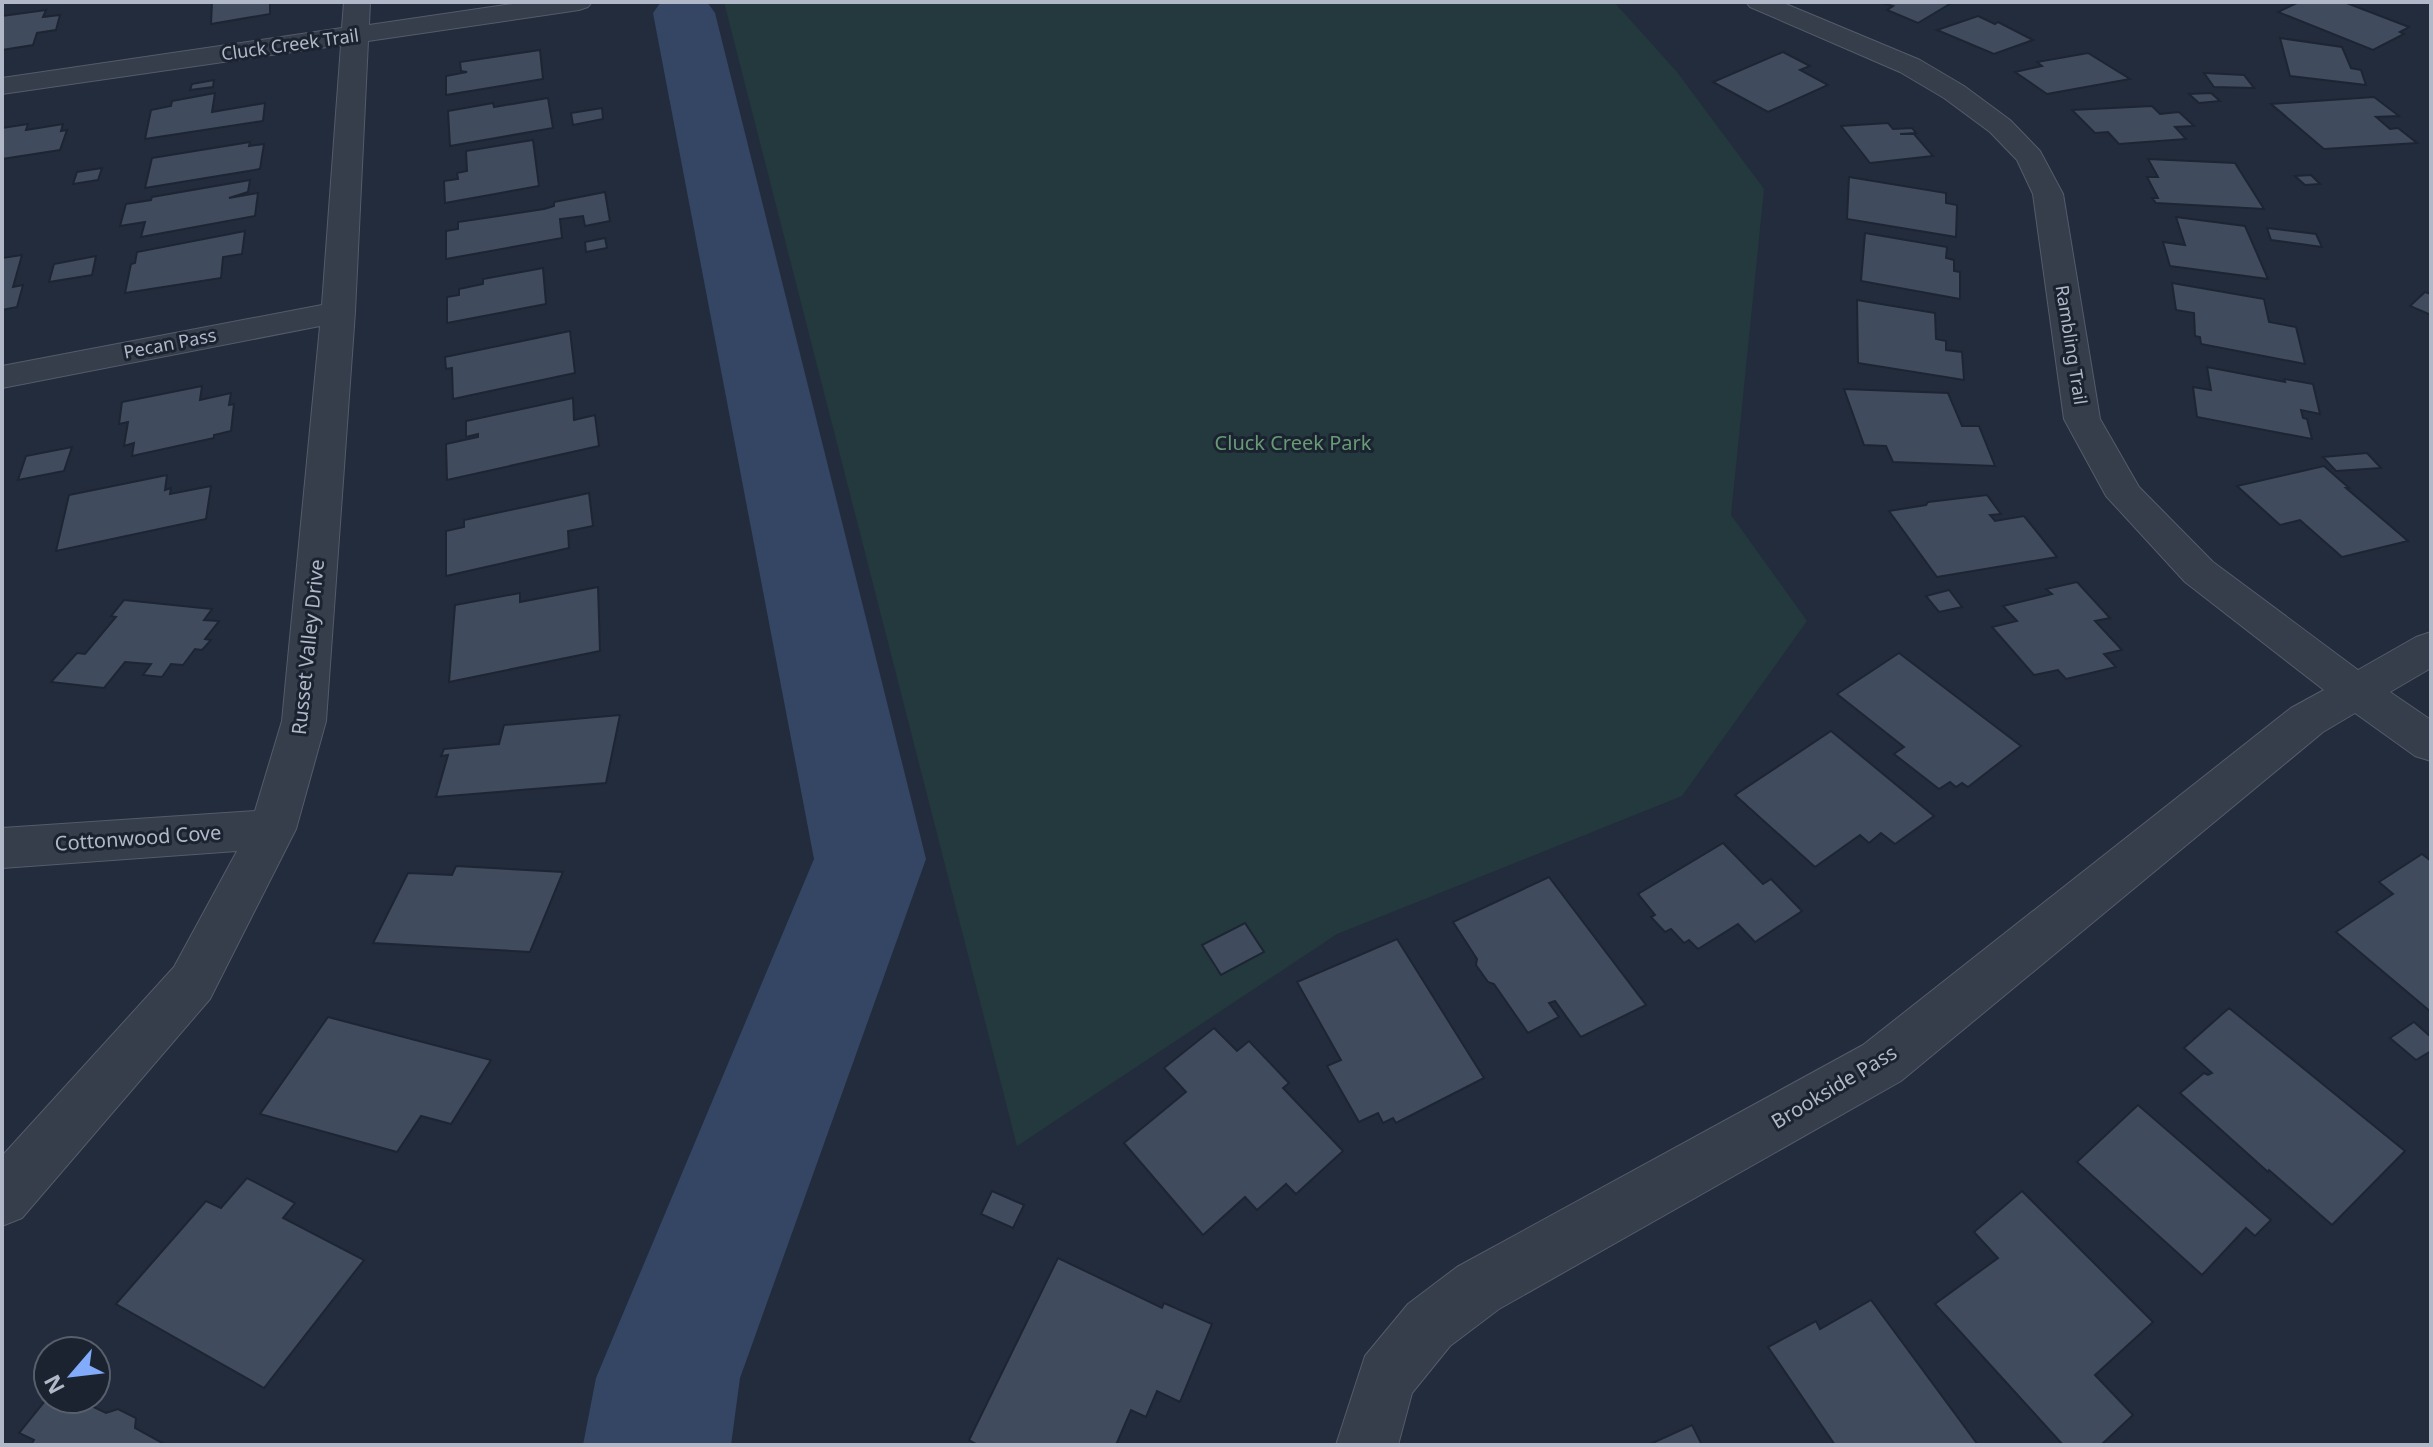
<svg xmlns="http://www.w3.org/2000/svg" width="2433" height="1447" font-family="'Noto Sans',sans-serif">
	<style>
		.green { fill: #24393d }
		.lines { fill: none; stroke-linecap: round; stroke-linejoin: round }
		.river { fill: #354664; fill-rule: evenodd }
		.building { fill: #414b5e; stroke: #1d2533; stroke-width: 2 }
		.minor-casing { stroke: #545c6a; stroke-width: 2 }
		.minor { fill: #363e4c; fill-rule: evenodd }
		.labels { text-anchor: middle; stroke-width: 6; stroke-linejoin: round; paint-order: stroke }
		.far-street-label { font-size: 18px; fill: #b1b9c8; stroke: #1b2331 }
		.park-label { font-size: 20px; fill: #679a75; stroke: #1b2331 }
		.street-label { font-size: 20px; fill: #b1b9c8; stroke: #1b2331 }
	</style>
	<rect width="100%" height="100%" fill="#222c3c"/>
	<polygon class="green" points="724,2 1614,2 1677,72 1764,189 1731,515 1807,621 1682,796 1337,934 1017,1146"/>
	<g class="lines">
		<polygon class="river" points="661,2 707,2 715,13 926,859 740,1378 731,1445 583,1445 596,1378 814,859 653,13"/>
	</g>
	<g class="building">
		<polygon points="212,2 270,2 270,14 211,24"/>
		<polygon points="1879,2 1953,2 1918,23 1887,10 1893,6"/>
		<polygon points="2299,2 2344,2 2409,27 2400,32 2404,34 2373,50 2278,12"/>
		<polygon points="46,10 43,17 60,15 56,30 37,33 33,45 2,50 2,16"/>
		<polygon points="1978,16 1995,24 1998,22 2033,40 1994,54 1937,30"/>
		<polygon points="2280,38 2342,47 2351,68 2361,70 2366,85 2290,76"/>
		<polygon points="540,50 543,79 446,95 446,76 467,72 461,71 460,62"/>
		<polygon points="1783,52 1810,66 1800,70 1828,85 1768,112 1713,82"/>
		<polygon points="2088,53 2130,79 2047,94 2015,72 2042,66 2037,62"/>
		<polygon points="2204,73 2244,75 2254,88 2214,87"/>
		<polygon points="214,80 213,87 190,90 192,84"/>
		<polygon points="215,93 212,112 265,103 263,121 145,139 151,110 171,106 172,101"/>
		<polygon points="2211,93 2220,101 2199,103 2189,94"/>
		<polygon points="2374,97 2399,116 2376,117 2390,129 2398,128 2417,143 2324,149 2271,104"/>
		<polygon points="548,98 553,128 450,146 448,111 493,103 494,107"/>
		<polygon points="2152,106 2160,114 2179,112 2194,126 2175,127 2186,139 2119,144 2108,132 2095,133 2072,110"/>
		<polygon points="602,108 603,119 573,125 571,113"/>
		<polygon points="1888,123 1893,129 1912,128 1916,133 1900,134 1914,134 1933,156 1870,163 1841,126"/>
		<polygon points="28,124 26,130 63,124 61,131 67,130 60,150 2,159 2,128"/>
		<polygon points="533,140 539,186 445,203 444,181 458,179 457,173 467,171 466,151"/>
		<polygon points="250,142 249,146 264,144 260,169 145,188 152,158"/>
		<polygon points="2148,159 2235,163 2264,209 2156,203 2152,198 2158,198 2147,177 2158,177"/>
		<polygon points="102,168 98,180 73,184 77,172"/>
		<polygon points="2311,175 2320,184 2305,185 2295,176"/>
		<polygon points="1849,177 1946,193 1946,203 1957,205 1956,237 1847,219"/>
		<polygon points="250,180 248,192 229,198 258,193 255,216 141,237 145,222 120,226 126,204 151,200 152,197"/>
		<polygon points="605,192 610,221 585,226 583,216 560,219 562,238 446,259 446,231 458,229 458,222 544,209 554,206 554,202"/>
		<polygon points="2176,217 2245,226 2268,279 2170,266 2163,242 2185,245"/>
		<polygon points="2267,228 2316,234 2322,247 2271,240"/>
		<polygon points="245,231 242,254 223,257 221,278 125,293 131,264 135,263 137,252"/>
		<polygon points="1865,233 1947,247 1946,258 1954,260 1954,271 1960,272 1960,299 1861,281"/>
		<polygon points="605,238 607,248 586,252 585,242"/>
		<polygon points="22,255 13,287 23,285 17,307 2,310 2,258"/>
		<polygon points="96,256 92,275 49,282 54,264"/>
		<polygon points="543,268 546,304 447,323 447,297 459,295 459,289 483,284 483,279"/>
		<polygon points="2172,283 2264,299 2269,322 2296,327 2305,364 2201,344 2200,337 2195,336 2194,313 2176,310"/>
		<polygon points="2425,292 2431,294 2431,315 2410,306"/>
		<polygon points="1857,300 1935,313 1936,339 1946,341 1946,350 1962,352 1964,380 1858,363"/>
		<polygon points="570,331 575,373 453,399 452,368 446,369 445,357"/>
		<polygon points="2207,367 2285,382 2284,379 2313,384 2320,414 2301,410 2303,418 2307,419 2312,439 2197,417 2193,387 2211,390"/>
		<polygon points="202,386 200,400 231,393 229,405 234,404 231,431 214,435 214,438 132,456 134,443 124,446 128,422 119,424 122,402"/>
		<polygon points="1844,389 1948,393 1962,426 1979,426 1995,466 1893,462 1886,446 1864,445"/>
		<polygon points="573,398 574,420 595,415 599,446 447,480 446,444 478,437 478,434 466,437 466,421"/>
		<polygon points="72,447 64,471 18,480 26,456"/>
		<polygon points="2367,453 2381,468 2336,471 2323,457"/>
		<polygon points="2324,466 2349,488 2346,488 2408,541 2342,557 2300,520 2280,525 2237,486"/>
		<polygon points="167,475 165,490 171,488 170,494 211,486 206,519 56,551 69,495"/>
		<polygon points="589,493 593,526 568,531 569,548 446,576 446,531 464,527 464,520"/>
		<polygon points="1987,495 2001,514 1990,515 1995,521 2024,516 2057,557 1937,577 1889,511 1926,505 1928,502"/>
		<polygon points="2077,582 2110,618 2095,621 2122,650 2104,654 2116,667 2066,679 2058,670 2034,675 1992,627 2017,621 2003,606 2052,594 2046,589"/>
		<polygon points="598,587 600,651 449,682 455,605 520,593 520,602"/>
		<polygon points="1949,590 1962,607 1939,612 1926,596"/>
		<polygon points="124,600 212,609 204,620 219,621 205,639 211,640 202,650 195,649 183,665 171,664 162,677 143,675 151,664 125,662 104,688 51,682 77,653 85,654 116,617 111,616"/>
		<polygon points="1899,653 2021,746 1968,787 1962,783 1956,787 1950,782 1939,789 1894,754 1904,747 1837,694"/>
		<polygon points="620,715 606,783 436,797 448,755 441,756 444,749 499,744 504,725"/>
		<polygon points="1831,731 1934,816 1895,844 1881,833 1869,843 1860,835 1815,867 1735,795"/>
		<polygon points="1723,843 1763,884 1771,879 1802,911 1755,942 1738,924 1698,949 1689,940 1684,943 1671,929 1665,932 1651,917 1655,915 1638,894"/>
		<polygon points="2422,854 2431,861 2431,1012 2336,932 2393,894 2379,882"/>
		<polygon points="456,866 563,872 530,952 373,943 408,873 452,875"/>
		<polygon points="1549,877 1646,1005 1581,1037 1555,1001 1549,1003 1559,1017 1528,1033 1494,984 1488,982 1476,965 1477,959 1453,922"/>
		<polygon points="1245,923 1264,952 1221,975 1202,945"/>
		<polygon points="1397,939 1484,1078 1396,1123 1393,1118 1383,1123 1378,1113 1359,1122 1327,1066 1341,1060 1297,982"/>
		<polygon points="2229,1008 2405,1151 2332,1225 2269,1170 2268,1172 2180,1093 2204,1073 2208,1075 2212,1073 2184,1048"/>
		<polygon points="328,1017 491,1060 451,1124 421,1116 397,1152 260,1114"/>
		<polygon points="2414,1022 2431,1037 2431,1051 2416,1060 2390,1038"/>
		<polygon points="1214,1028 1237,1051 1249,1041 1289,1083 1283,1088 1343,1151 1296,1194 1286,1184 1257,1210 1245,1197 1203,1235 1124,1143 1186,1092 1164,1068"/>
		<polygon points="2138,1105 2271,1220 2255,1236 2246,1228 2202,1275 2077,1162"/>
		<polygon points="247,1178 295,1203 283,1218 364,1260 264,1388 116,1304 206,1201 221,1208"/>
		<polygon points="992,1191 1024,1205 1013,1228 981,1214"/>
		<polygon points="2022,1191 2153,1322 2095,1375 2133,1415 2101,1445 2063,1445 1935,1304 1998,1258 1974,1232"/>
		<polygon points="1058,1258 1162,1308 1164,1303 1212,1324 1180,1402 1157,1391 1146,1417 1131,1410 1116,1445 978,1445 969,1440"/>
		<polygon points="1871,1300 1978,1445 1835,1445 1768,1347 1816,1321 1820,1329"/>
		<polygon points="48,1397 77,1399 106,1413 118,1409 136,1418 135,1428 166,1445 31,1445 34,1440 19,1433"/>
		<polygon points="1692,1425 1702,1445 1648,1445"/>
	</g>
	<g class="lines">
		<g class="minor-casing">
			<g id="minor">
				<polygon points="344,2 370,2 369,25 526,2 592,2 588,7 579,10 368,41 355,312 326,721 296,829 210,999 22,1218 2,1226 2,1156 174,967 237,851 2,868 2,828 255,811 282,721 320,326 2,388 2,366 322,305 341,45 2,94 2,78 342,28"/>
				<polygon points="1746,2 1781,2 1920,60 1964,86 2010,120 2040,151 2063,194 2100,419 2139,487 2213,562 2358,670 2416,637 2431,632 2431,668 2390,692 2431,720 2431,761 2415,756 2355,713 2323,732 1901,1081 1499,1309 1450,1346 1412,1393 1398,1445 1336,1445 1365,1356 1408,1304 1457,1267 1863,1045 2291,708 2324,690 2185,582 2106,496 2064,419 2033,194 2017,160 1990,132 1944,98 1900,72 1750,7"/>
			</g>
		</g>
		<use href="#minor" class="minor"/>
	</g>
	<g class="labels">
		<g class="far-street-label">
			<text transform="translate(290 45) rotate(-8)" y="6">Cluck Creek Trail</text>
			<text transform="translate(170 344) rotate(-11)" y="6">Pecan Pass</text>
			<text transform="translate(2071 345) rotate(81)" y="6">Rambling Trail</text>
		</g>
		<g class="park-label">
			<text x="1293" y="450">Cluck Creek Park</text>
		</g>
		<g class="street-label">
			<text transform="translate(308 647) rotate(-84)" y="7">Russet Valley Drive</text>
			<text transform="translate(138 838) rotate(-4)" y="7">Cottonwood Cove</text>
			<text transform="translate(1834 1087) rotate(-31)" y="7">Brookside Pass</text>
		</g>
	</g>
	<rect width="2433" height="1447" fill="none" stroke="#b1b9c8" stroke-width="8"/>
	<g transform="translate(72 1375) rotate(242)"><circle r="38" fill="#1b2331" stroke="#575f6d" stroke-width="2"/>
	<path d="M0-6L14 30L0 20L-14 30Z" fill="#82abfb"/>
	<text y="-12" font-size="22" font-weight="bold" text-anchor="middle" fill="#b1b9c8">N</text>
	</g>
</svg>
